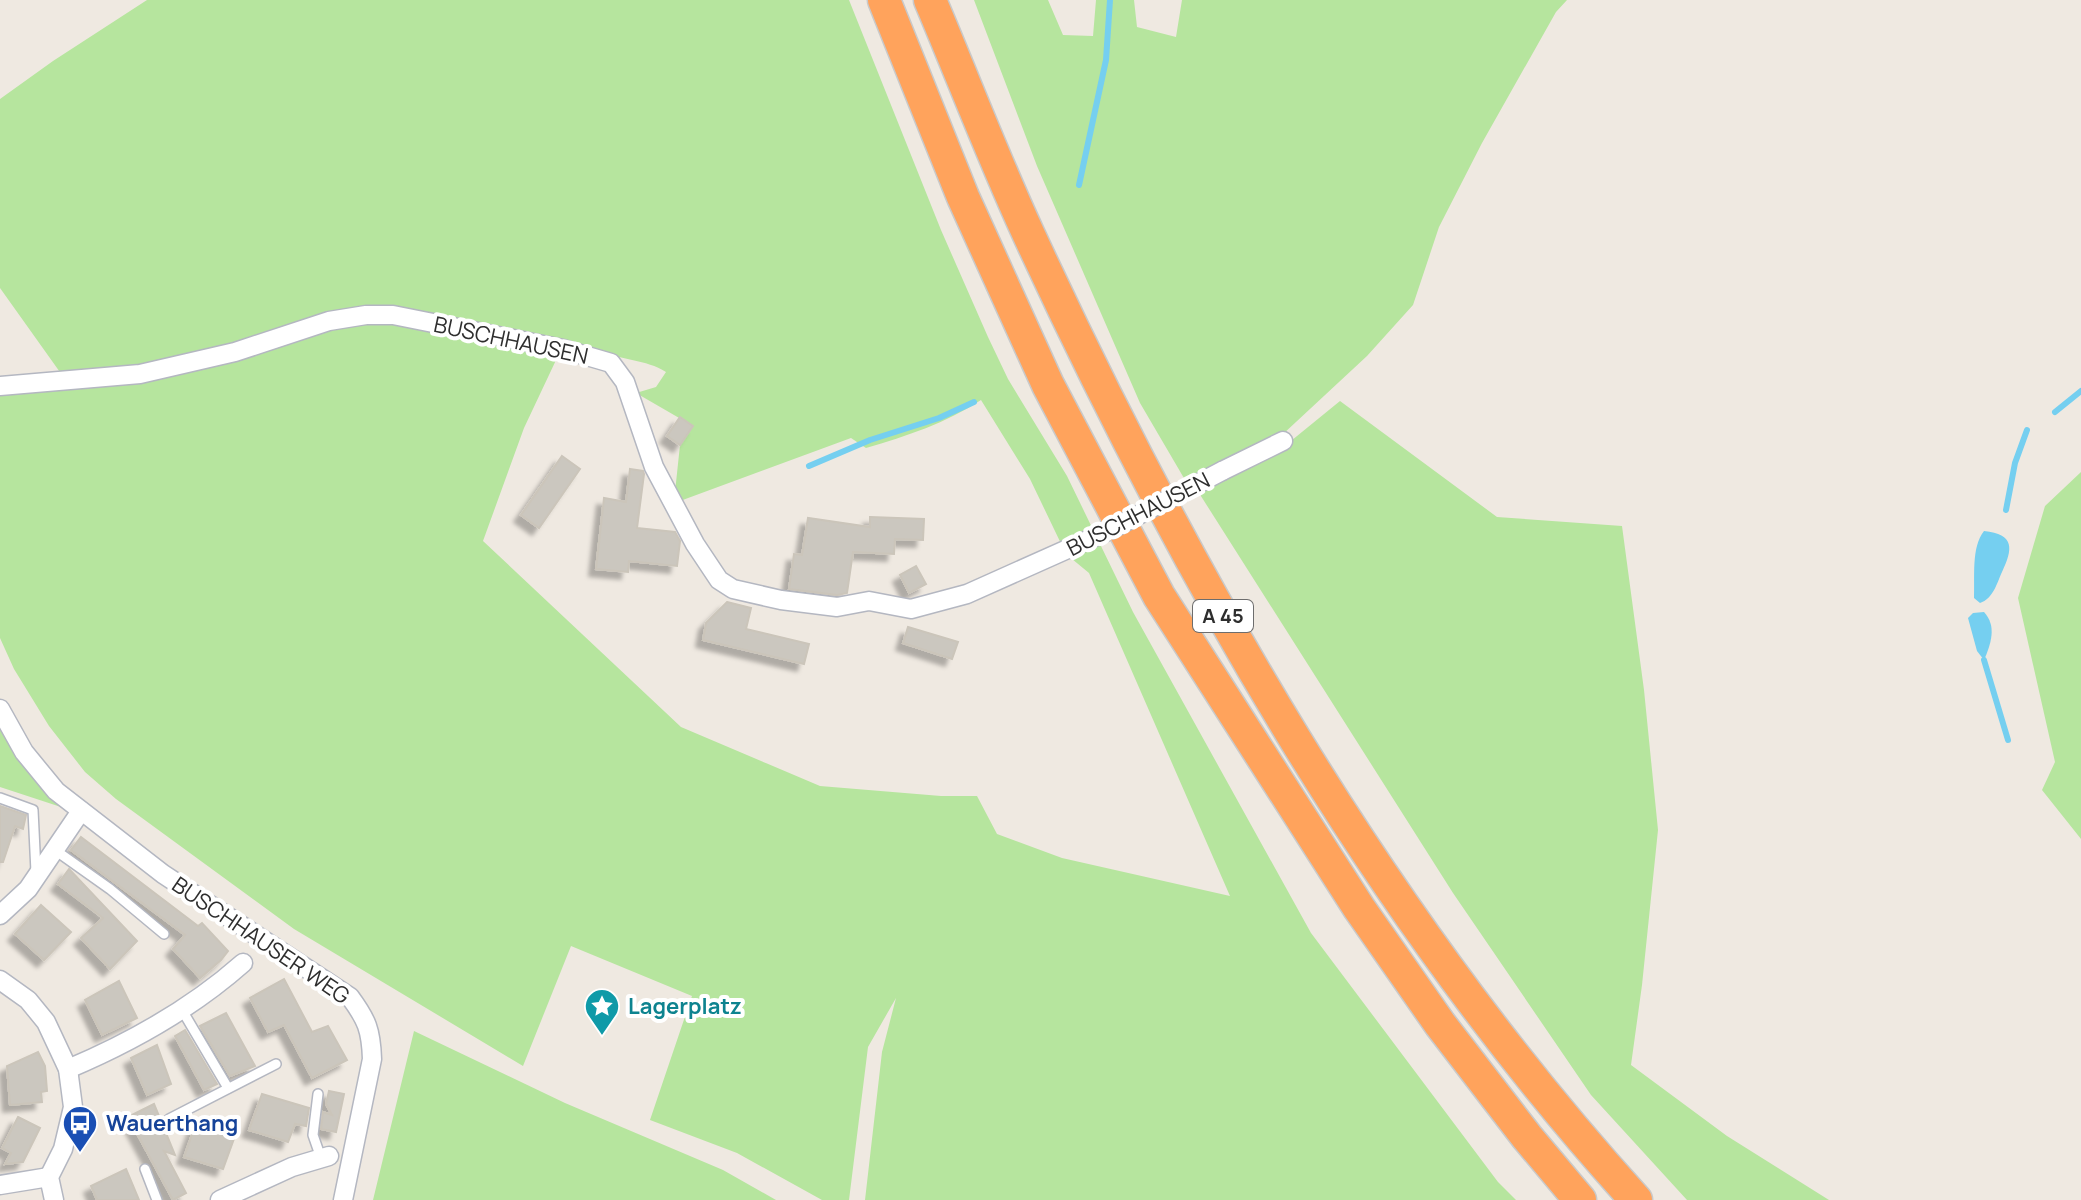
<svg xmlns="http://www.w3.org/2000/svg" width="2081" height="1200" font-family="Manrope,sans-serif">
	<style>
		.green { fill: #b6e59e }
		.water { fill: #75cff0 }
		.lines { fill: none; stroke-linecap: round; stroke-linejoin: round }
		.stream { stroke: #75cff0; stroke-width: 6 }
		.building { fill: #cbc7bf; stroke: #cbc5ba; stroke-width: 2; filter: url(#shadow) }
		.service-casing { stroke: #b4b7c1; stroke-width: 12 }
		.minor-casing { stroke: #b4b7c1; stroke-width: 21 }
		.motorway-casing { stroke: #c9c9c9; stroke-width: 35 }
		.service { stroke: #fff; stroke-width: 9 }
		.minor { stroke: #fff; stroke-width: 18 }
		.motorway { stroke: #ffa35c; stroke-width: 32 }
		.minor-bridge-casing { stroke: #b4b7c1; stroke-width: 21; stroke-linecap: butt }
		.minor-bridge { stroke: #fff; stroke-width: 18 }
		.labels { text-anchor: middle; stroke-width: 8; stroke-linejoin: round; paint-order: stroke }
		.shield { fill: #fff; stroke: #6d6d6d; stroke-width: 2 }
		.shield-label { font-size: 20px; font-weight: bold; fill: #2e2e2e }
		.street-label { font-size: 22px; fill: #2e2e2e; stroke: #fff }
		.culture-label { font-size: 22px; font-weight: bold; fill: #0d838f; stroke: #fff; text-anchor: start }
		.transit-label { font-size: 22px; font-weight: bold; fill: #164399; stroke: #fff; text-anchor: start }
	</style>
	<defs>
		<filter id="shadow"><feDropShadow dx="-7" dy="7" stdDeviation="2" flood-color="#0004"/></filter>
	</defs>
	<rect width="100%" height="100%" fill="#efe9e1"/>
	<g class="green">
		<path d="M147 0H849L941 230 988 337 1008 379 1067 476 1133 612 1311 933 1498 1182 1516 1200H865L882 1052 896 998 868 1047 849 1200H822L737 1153 650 1120 692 996 571 946 523 1066 294 929 116 799 85 772 49 726 14 669 0 638V392L140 381 237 359 329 329 366 321 395 323 557 358 524 428 483 541 681 727 820 786 941 796H977L997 834 1062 858 1230 896 1089 573 1066 554 1030 479 981 400C946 423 907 436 866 448L851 438 680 501 675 492 680 445 693 426 636 393 656 387 666 372C646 359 621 361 599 350L396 309C337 305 287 332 231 346 175 361 119 369 62 375L0 288V99L53 61Z"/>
		<polygon points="974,0 1048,0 1063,35 1093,36 1096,0 1134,0 1137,27 1176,37 1182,0 1567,0 1556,12 1482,143 1439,227 1413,305 1367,356 1282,435 1188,485 1140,403 1037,166"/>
		<polygon points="1340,401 1497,517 1622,526 1644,690 1658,830 1642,985 1631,1065 1727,1136 1829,1200 1687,1200 1591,1095 1453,893 1199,493 1286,445"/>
		<polygon points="2081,472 2081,839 2042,790 2055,762 2018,598 2045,506"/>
		<polygon points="0,728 23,766 64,808 0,787"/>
		<polygon points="414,1031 565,1103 723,1170 776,1200 373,1200"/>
	</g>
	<g class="water">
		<path d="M1984 531C2015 534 2013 549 2002 572 1997 583 1993 599 1980 603L1974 598C1975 578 1971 547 1984 531Z"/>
		<path d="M1984 612C1997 626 1991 644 1984 660L1977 651 1968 618 1973 613Z"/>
	</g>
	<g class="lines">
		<g class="stream">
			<polyline points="1079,185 1106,60 1110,0"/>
			<polyline points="2055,412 2081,391"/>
			<polyline points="809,466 870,440 939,418 974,402"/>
			<polyline points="2006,510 2015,463 2027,430"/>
			<polyline points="1984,660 2008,740"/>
		</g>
	</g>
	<g class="building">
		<polygon points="680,417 693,426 680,445 667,436"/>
		<polygon points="562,456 580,469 539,528 521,515"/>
		<polygon points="630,469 643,471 644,474 637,528 675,532 680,541 677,566 629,561 628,572 596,569 604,498 626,502"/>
		<polygon points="870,517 924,519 923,540 895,539 894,554 853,552 847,593 837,595 789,589 794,554 802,555 808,518 870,527"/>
		<polygon points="916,566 926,584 909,593 900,575"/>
		<polygon points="727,602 751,608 746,629 809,644 804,664 703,640 706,623"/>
		<polygon points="908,627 958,642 952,659 903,643"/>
		<polygon points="0,806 26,815 23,829 15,826 3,862 0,862"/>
		<polygon points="81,837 198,926 202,923 228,951 221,960 200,978 173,949 185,935 71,850"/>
		<polygon points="69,869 137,941 110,969 81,938 103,918 58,884"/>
		<polygon points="41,905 71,932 44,960 15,934"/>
		<polygon points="284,979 312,1032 328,1026 347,1060 312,1078 284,1025 268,1032 250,998"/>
		<polygon points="119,981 137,1018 102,1035 85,1000"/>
		<polygon points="226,1013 255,1066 230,1076 200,1026"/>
		<polygon points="185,1030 217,1084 204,1090 175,1036"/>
		<polygon points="157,1045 171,1084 147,1095 131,1058"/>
		<polygon points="38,1052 45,1066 47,1091 41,1092 42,1102 10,1105 7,1066"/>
		<polygon points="329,1091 344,1094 336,1132 321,1129 323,1112 332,1115 326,1104"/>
		<polygon points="262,1094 309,1108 306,1126 295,1124 288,1142 249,1130"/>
		<polygon points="154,1104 175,1155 164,1151 186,1193 173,1200 128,1117"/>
		<polygon points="18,1117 40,1128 23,1162 5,1164 11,1153 2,1148"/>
		<polygon points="197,1120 236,1133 223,1169 184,1157"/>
		<polygon points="126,1169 139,1200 97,1200 91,1186"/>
	</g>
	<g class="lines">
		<g class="service-casing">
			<g id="service">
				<polyline points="0,798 33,810 36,872"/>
				<polyline points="55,850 110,889 164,934"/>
				<polyline points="182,1010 228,1088"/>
				<polyline points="318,1094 313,1135 321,1158"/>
				<polyline points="169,1119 276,1064"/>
				<polyline points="145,1169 157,1200"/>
			</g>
		</g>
		<g class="minor-casing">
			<g id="minor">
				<polyline points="0,386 140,374 235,352 329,321 366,315 393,315 563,349 611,363 625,382 654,467 695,544 719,580 733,589 781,600 837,607 869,601 911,609 967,594 1108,531"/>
				<polyline points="1222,471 1283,441"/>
				<path d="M0 709 24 752 56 791 163 874 350 997C367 1020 371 1030 372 1059L343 1200"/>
				<polyline points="0,915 28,889 81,811"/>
				<polyline points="0,980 28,1000 46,1022 68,1069 73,1107 63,1149 49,1177 54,1200"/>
				<path d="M68 1069C132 1042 191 1009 243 963"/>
				<polyline points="0,1185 49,1177"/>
				<polyline points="220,1200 292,1167 329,1156"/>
			</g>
		</g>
		<g class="motorway-casing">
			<g id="motorway">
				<polyline points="884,0 963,197 1048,385 1159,596 1359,908 1440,1024 1527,1137 1580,1200"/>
				<path d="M930 0C963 78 993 157 1028 233 1187 578 1380 918 1636 1200"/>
			</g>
		</g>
		<use href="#service" class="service"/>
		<use href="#minor" class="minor"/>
		<use href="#motorway" class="motorway"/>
		<g class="minor-bridge-casing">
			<polyline id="minor-bridge" points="1108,531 1222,471"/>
		</g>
		<use href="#minor-bridge" class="minor-bridge"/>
	</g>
	<defs>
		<g id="sight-pin" transform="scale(1.8)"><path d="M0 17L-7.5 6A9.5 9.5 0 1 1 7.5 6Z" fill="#0f9aa8" stroke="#fff"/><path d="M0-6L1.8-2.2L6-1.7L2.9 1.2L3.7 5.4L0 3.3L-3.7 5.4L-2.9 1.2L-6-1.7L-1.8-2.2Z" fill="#fff"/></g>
		<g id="bus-pin" transform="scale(1.8)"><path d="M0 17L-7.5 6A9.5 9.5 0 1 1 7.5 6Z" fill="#1a4fb4" stroke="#fff"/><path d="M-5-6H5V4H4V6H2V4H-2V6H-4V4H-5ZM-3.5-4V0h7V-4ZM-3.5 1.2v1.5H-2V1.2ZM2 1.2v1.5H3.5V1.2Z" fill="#fff"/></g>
	</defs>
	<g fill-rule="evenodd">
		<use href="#sight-pin" x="602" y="1006"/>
		<use href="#bus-pin" x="80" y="1123"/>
	</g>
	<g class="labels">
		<rect class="shield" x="1193" y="600" width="60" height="32" rx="6"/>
		<g class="shield-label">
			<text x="1223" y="623">A 45</text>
		</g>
		<g class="street-label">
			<text transform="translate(511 340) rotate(12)" y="8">BUSCHHAUSEN</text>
			<text transform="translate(1138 514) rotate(-27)" y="8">BUSCHHAUSEN</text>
			<text transform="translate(261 940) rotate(34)" y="8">BUSCHHAUSER WEG</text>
		</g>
		<g class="culture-label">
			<text x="628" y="1014">Lagerplatz</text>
		</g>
		<g class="transit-label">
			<text x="106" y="1131">Wauerthang</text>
		</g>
	</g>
</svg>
